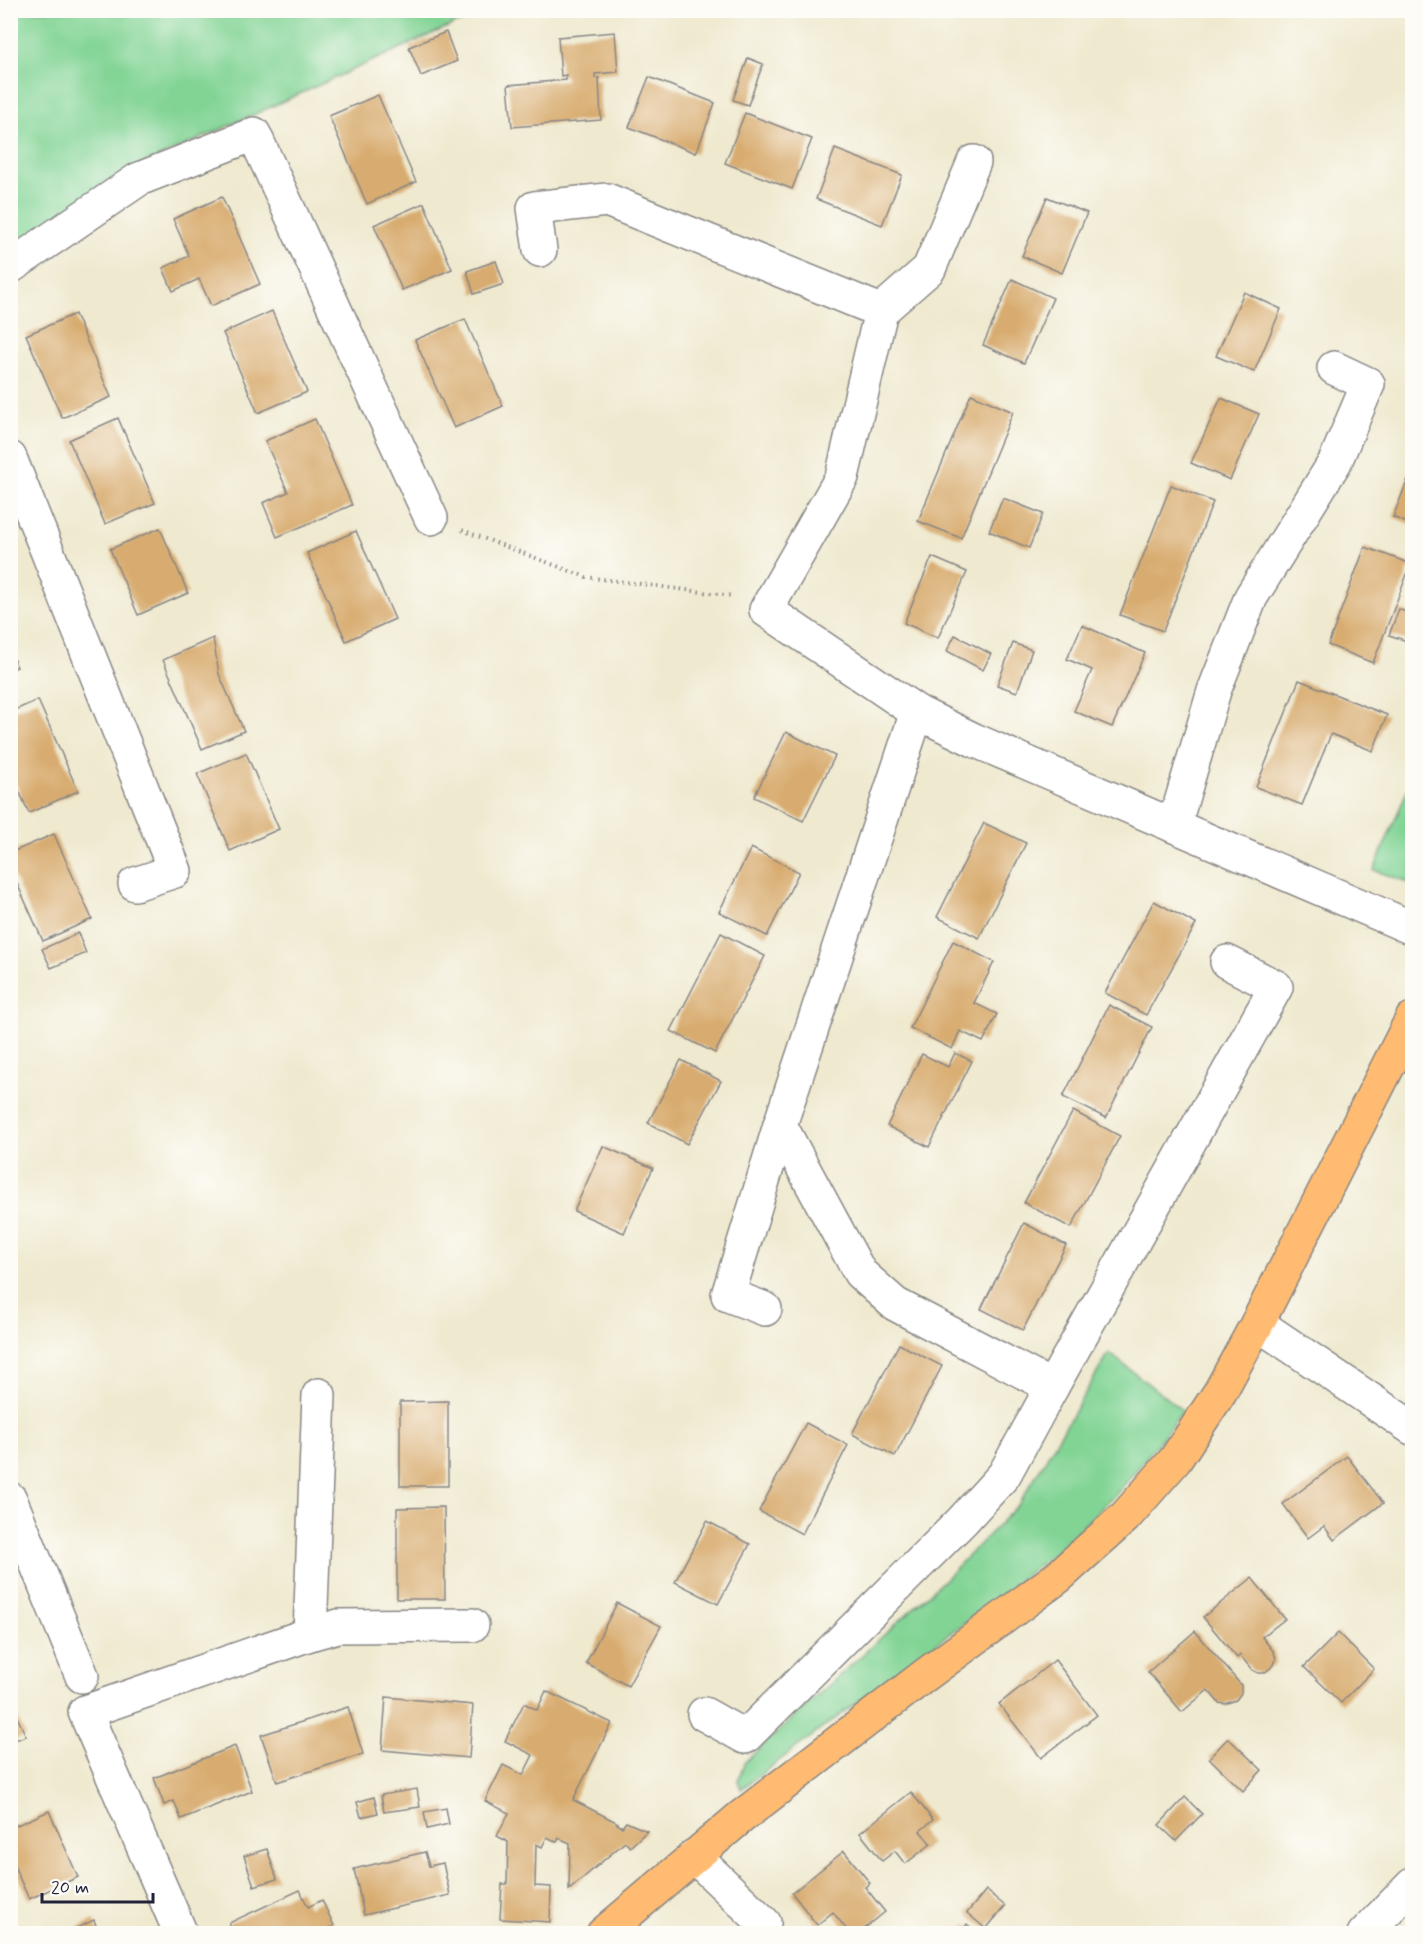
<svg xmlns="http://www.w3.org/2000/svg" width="1423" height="1944" font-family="Mynerve,sans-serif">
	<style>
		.green { fill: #82d495; stroke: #527b68; stroke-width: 1.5 }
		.building { fill: #d8ac6f }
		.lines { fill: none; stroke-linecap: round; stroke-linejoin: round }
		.minor-casing { stroke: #888685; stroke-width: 36 }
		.major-casing { stroke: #888685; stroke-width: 36 }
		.path { stroke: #888685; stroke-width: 4; stroke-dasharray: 1.5 4.5; stroke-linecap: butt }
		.minor { stroke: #fff; stroke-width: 33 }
		.major { stroke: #ffbb71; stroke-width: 33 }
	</style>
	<rect width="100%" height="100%" fill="#fdfcf7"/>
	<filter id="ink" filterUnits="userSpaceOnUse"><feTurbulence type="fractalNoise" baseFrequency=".0167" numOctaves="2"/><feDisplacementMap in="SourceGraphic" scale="12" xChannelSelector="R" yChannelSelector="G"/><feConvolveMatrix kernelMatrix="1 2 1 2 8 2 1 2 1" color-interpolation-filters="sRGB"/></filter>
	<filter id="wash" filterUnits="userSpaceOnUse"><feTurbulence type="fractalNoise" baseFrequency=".008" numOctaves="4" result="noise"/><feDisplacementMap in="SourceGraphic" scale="24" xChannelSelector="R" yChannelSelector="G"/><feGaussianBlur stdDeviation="1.35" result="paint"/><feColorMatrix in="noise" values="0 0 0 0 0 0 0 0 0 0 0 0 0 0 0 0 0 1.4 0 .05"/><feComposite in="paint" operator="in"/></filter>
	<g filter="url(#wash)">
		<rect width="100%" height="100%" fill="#efe9cf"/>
		<g class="green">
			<polygon points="10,11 495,11 452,25 133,169 11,255"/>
			<polygon points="1412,779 1412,884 1374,870"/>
			<polygon points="1109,1353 1183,1411 1121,1489 1059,1549 973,1616 741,1789 738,1781 745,1762 943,1581 1019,1504"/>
		</g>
		<g id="blocks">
			<g class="building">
				<polygon points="446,32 457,61 421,76 409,47"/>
				<polygon points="615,32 618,72 595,74 595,78 599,78 601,120 512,127 508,85 566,80 566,75 561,76 558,37"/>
				<polygon points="748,58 763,64 748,105 733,100"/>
				<polygon points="649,77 715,103 696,153 629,127"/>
				<polygon points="378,95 416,182 367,204 329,116"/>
				<polygon points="745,113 812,139 792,189 725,163"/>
				<polygon points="835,149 902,175 882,225 816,199"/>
				<polygon points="222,197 260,284 211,306 199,279 173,291 163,268 189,256 173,219"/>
				<polygon points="1047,197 1087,213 1062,273 1022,256"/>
				<polygon points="424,203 452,269 402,290 374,225"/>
				<polygon points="496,261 504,284 474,294 467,271"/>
				<polygon points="1012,279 1053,298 1024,363 983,345"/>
				<polygon points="1244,292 1281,309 1254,372 1216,356"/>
				<polygon points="272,311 307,392 258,413 223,333"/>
				<polygon points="75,314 111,397 62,418 26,335"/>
				<polygon points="465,319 503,406 454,428 415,340"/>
				<polygon points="971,394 1013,412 961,538 918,521"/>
				<polygon points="1221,398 1259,414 1230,480 1191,463"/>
				<polygon points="118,418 155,503 105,524 69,440"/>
				<polygon points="315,419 352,505 277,537 263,503 288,492 265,441"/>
				<polygon points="1412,469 1412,525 1393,517"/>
				<polygon points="1171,485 1213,502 1163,631 1120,615"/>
				<polygon points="1003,498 1043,514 1029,548 989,531"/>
				<polygon points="160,528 188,593 138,615 110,549"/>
				<polygon points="356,531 395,619 346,641 307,553"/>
				<polygon points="1365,547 1411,564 1373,663 1328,645"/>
				<polygon points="932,557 967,572 938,638 904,623"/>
				<polygon points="1399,609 1412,615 1412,627 1407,641 1389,635"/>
				<polygon points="1082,625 1145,653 1112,727 1074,711 1092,670 1067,659"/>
				<polygon points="955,635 991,654 983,670 947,651"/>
				<polygon points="213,638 219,674 244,731 202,749 163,660"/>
				<polygon points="1013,643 1032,650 1017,692 997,685"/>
				<polygon points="10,651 17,667 10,670"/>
				<polygon points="1299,680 1387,715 1373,751 1331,734 1302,805 1256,787"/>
				<polygon points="38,700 78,791 29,813 10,771 10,712"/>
				<polygon points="786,732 835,756 803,821 754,797"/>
				<polygon points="246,753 279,829 230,851 197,774"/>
				<polygon points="984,823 1026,843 979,938 937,917"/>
				<polygon points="54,834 92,919 43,941 10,868 10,853"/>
				<polygon points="751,848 799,872 767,936 719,912"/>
				<polygon points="1154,901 1196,924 1146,1015 1105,993"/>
				<polygon points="78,933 86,953 51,968 42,949"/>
				<polygon points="721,933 765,956 715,1053 671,1031"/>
				<polygon points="953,941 994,962 974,1003 997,1014 983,1042 960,1031 952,1049 910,1028"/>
				<polygon points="1109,1005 1152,1027 1106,1118 1063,1097"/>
				<polygon points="955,1053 972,1061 929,1147 887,1126 922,1054 948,1067"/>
				<polygon points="681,1060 721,1081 687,1144 648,1123"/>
				<polygon points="1073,1111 1120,1136 1071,1228 1024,1203"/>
				<polygon points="603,1146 653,1168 624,1233 574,1211"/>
				<polygon points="1024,1223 1066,1245 1023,1330 981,1309"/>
				<polygon points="899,1344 942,1366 895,1456 852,1434"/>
				<polygon points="448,1401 448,1486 400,1486 400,1402"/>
				<polygon points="806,1423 848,1445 802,1534 759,1511"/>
				<polygon points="1347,1456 1383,1503 1334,1540 1324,1526 1308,1538 1283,1504"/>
				<polygon points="444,1507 445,1599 397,1599 397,1508"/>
				<polygon points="707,1521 750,1544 718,1604 675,1582"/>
				<polygon points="1252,1578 1285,1619 1262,1637 1274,1652 1276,1659 1274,1665 1264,1673 1258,1673 1252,1670 1240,1655 1237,1658 1203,1617"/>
				<polygon points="617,1603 661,1626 628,1686 586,1663"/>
				<polygon points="1195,1631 1241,1685 1241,1693 1236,1700 1225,1704 1219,1703 1208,1690 1182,1712 1148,1672"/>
				<polygon points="1338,1633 1374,1669 1341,1703 1304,1667"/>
				<polygon points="1055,1660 1097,1715 1041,1758 999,1704"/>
				<polygon points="546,1691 612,1723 573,1800 618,1823 617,1824 622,1827 626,1822 647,1831 630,1847 625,1842 569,1890 570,1843 559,1838 557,1842 547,1837 542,1847 536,1844 535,1886 551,1887 550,1922 500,1919 502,1884 507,1884 508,1842 497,1836 509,1813 485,1801 503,1765 523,1775 533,1755 505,1741 524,1703 537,1710"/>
				<polygon points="386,1697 473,1705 469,1758 382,1750"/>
				<polygon points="10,1702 26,1736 10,1742"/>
				<polygon points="348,1707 363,1754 277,1782 261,1735"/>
				<polygon points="1228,1738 1262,1770 1243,1791 1209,1758"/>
				<polygon points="235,1746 252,1791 181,1819 174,1801 164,1805 154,1778"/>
				<polygon points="417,1789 420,1807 384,1812 381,1795"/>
				<polygon points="911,1792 933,1820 920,1831 931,1844 905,1864 895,1851 882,1861 860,1833"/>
				<polygon points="374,1797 378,1813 361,1817 357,1802"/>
				<polygon points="1185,1797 1202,1814 1176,1841 1159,1825"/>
				<polygon points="446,1808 449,1824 427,1829 424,1812"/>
				<polygon points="49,1811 78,1877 29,1899 10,1857 10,1828"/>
				<polygon points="267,1849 277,1879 254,1886 244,1856"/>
				<polygon points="844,1851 870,1883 865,1887 885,1912 858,1934 850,1934 833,1912 817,1925 792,1893"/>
				<polygon points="425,1852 429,1866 443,1863 450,1895 364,1915 354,1869"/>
				<polygon points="300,1890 308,1907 322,1900 334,1926 319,1934 234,1934 229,1923"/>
				<polygon points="986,1890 1005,1906 986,1929 967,1913"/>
				<polygon points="94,1920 99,1934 64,1934"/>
				<polygon points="967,1924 978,1934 959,1934"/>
			</g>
		</g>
	</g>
	<g filter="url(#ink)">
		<use href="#blocks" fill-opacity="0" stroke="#888685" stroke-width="1.5"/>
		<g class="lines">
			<g class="minor-casing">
				<g id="minor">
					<polyline points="540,250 534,208 607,200 881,311 842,477 766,610 917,712 974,740 1412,928"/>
					<polyline points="10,267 139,179 254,134 431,518"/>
					<polyline points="881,311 929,269 974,162"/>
					<polyline points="10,458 175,871 135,884"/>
					<polyline points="1174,826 1214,691 1251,597 1335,462 1368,384 1334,368"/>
					<polyline points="780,1125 860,1273 895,1304 1052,1387 1276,987 1227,962"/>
					<polyline points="765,1309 728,1295 780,1125 917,712"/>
					<polyline points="1258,1322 1270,1332 1412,1428"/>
					<polyline points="10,1499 82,1676"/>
					<polyline points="310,1634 338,1626 472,1625"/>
					<polyline points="704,1714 745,1737 962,1521 1004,1475 1052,1387"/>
					<polyline points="694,1856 764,1923 761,1934"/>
					<polyline points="181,1934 85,1712 310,1634 319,1395"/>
					<polyline points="1364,1934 1412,1885"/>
				</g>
			</g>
			<g class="major-casing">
				<polyline id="major" points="603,1934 741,1817 924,1676 1058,1577 1125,1517 1175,1460 1220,1392 1258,1322 1412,1019"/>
			</g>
			<polyline class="path" points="462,530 586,577 733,596"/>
			<use href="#minor" class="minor"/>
			<use href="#major" class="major"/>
		</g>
	</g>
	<rect width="1423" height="1944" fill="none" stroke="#fdfcf7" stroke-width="36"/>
	<path d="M42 1893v9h111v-9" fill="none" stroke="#22223b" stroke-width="3"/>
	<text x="51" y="1893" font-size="18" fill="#22223b" stroke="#fdfcf7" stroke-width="4.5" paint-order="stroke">20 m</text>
</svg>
